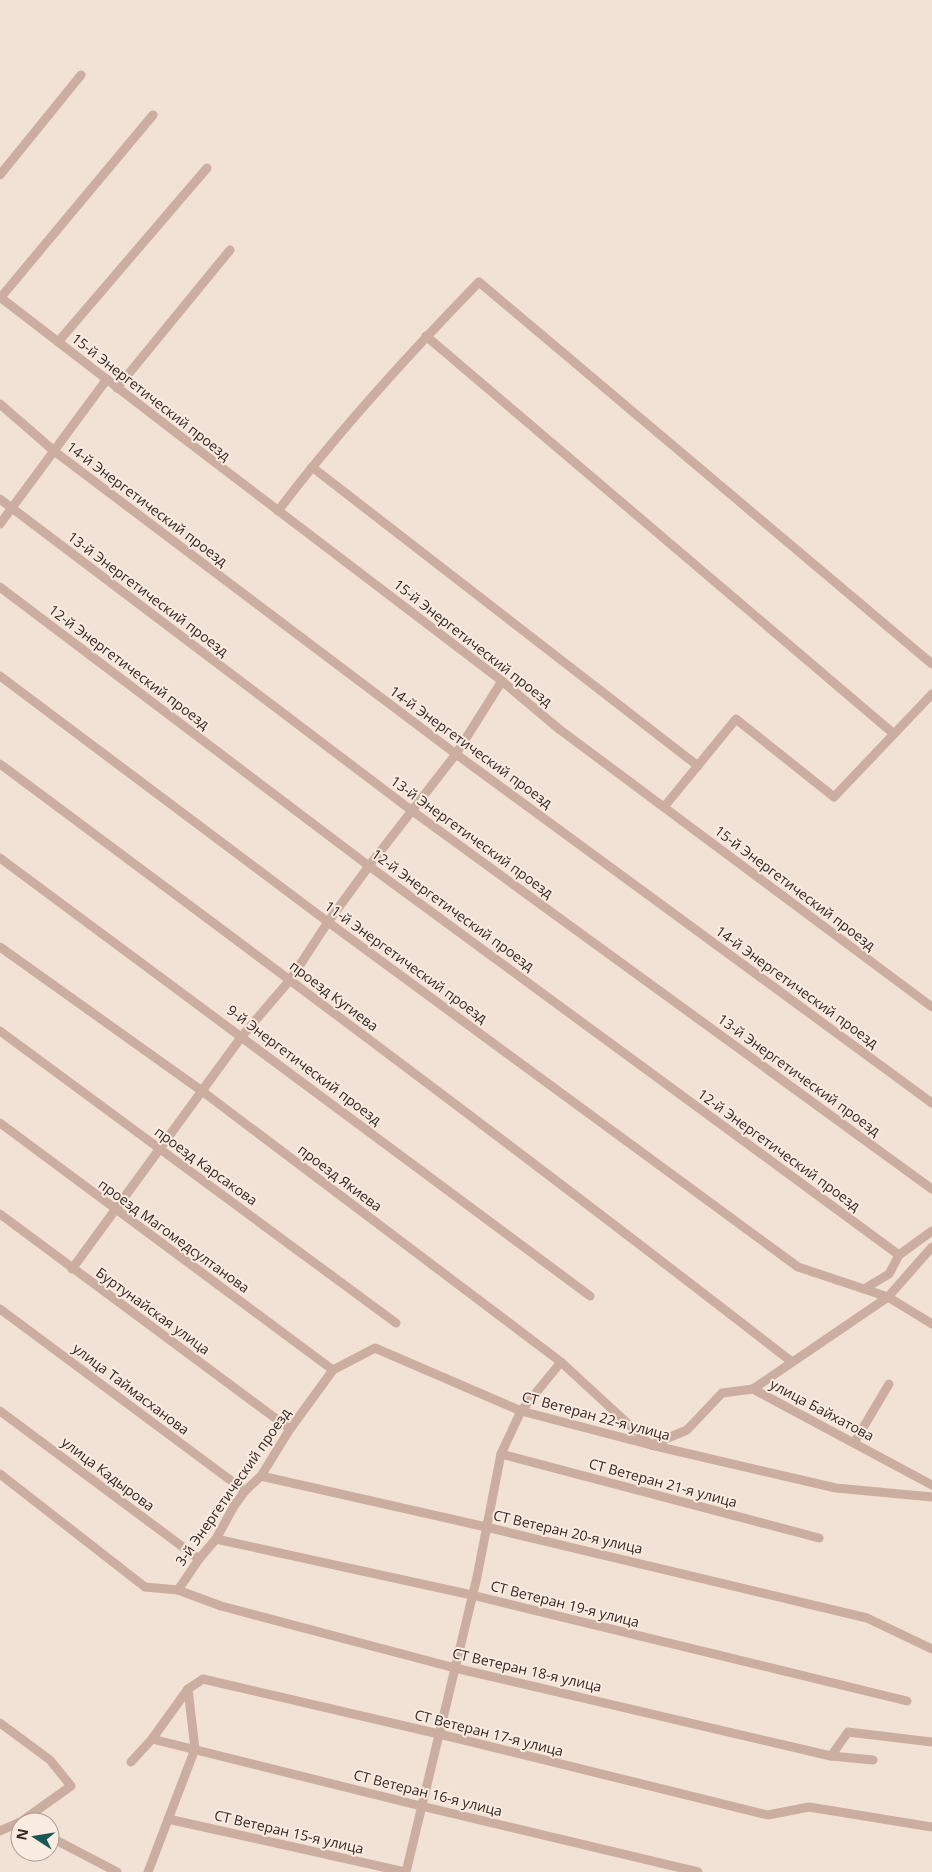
<svg xmlns="http://www.w3.org/2000/svg" width="932" height="1872" font-family="'Open Sans',sans-serif">
	<style>
		.lines { fill: none; stroke-linecap: round; stroke-linejoin: round }
		.minor { stroke: #cbaea0; stroke-width: 9 }
		.labels { text-anchor: middle; stroke-width: 4; stroke-linejoin: round; paint-order: stroke }
		.street-label { font-size: 14px; fill: #342724; stroke: #faebe1 }
	</style>
	<rect width="100%" height="100%" fill="#f2e1d5"/>
	<g class="lines">
		<g class="minor">
			<polyline points="0,175 81,75"/>
			<polyline points="0,297 179,435 502,681 559,729 932,1007"/>
			<polyline points="1,297 153,115"/>
			<polyline points="426,336 894,734"/>
			<polyline points="58,342 207,168"/>
			<polyline points="117,388 230,250"/>
			<polyline points="0,404 54,451 456,754 932,1103"/>
			<polyline points="312,467 698,766"/>
			<polyline points="0,499 411,810 932,1189"/>
			<path d="M278 511C339 430 408 355 479 282L932 664"/>
			<polyline points="0,524 107,379"/>
			<polyline points="0,587 369,866 899,1255"/>
			<polyline points="0,676 328,922 798,1267 888,1297 932,1324"/>
			<path d="M0 764C266 962 531 1159 792 1362"/>
			<polyline points="664,807 736,719 834,797 932,694"/>
			<polyline points="0,858 590,1296"/>
			<polyline points="0,947 202,1091 561,1362 651,1445 687,1430 722,1393 753,1389 932,1485"/>
			<polyline points="0,1031 396,1323"/>
			<polyline points="0,1123 333,1370"/>
			<polyline points="0,1214 290,1429"/>
			<polyline points="72,1269 242,1036 290,980 328,922 369,866 456,754 502,681"/>
			<polyline points="864,1289 889,1274 899,1255 932,1231"/>
			<polyline points="0,1309 245,1491"/>
			<polyline points="753,1389 888,1297 932,1247"/>
			<polyline points="0,1411 199,1559"/>
			<polyline points="854,1443 889,1384"/>
			<polyline points="501,1454 819,1538"/>
			<polyline points="0,1474 145,1587 178,1590 199,1559 216,1539 234,1506 245,1491 261,1476 290,1429 333,1370 375,1348 521,1411 651,1445 836,1488 932,1497"/>
			<polyline points="261,1476 486,1527 867,1618 932,1649"/>
			<polyline points="216,1539 472,1595 907,1701"/>
			<polyline points="178,1590 221,1606 455,1668 831,1756 873,1760"/>
			<polyline points="0,1723 50,1760 71,1786 22,1821 0,1831"/>
			<polyline points="152,1739 421,1806 698,1872"/>
			<polyline points="831,1756 848,1732 932,1742"/>
			<polyline points="131,1762 152,1739 188,1689 203,1679 439,1734 768,1815 809,1807 932,1827"/>
			<polyline points="168,1819 405,1872"/>
			<polyline points="50,1837 117,1872"/>
			<polyline points="148,1872 195,1749 188,1689"/>
			<polyline points="406,1872 477,1577 501,1454 521,1411 561,1362"/>
		</g>
	</g>
	<g class="labels">
		<g class="street-label">
			<text transform="translate(151 397) rotate(38)" y="5">15-й Энергетический проезд</text>
			<text transform="translate(147 504) rotate(37)" y="5">14-й Энергетический проезд</text>
			<text transform="translate(148 594) rotate(37)" y="5">13-й Энергетический проезд</text>
			<text transform="translate(473 643) rotate(38)" y="5">15-й Энергетический проезд</text>
			<text transform="translate(129 667) rotate(37)" y="5">12-й Энергетический проезд</text>
			<text transform="translate(471 747) rotate(36)" y="5">14-й Энергетический проезд</text>
			<text transform="translate(472 837) rotate(36)" y="5">13-й Энергетический проезд</text>
			<text transform="translate(795 888) rotate(37)" y="5">15-й Энергетический проезд</text>
			<text transform="translate(453 910) rotate(36)" y="5">12-й Энергетический проезд</text>
			<text transform="translate(406 962) rotate(36)" y="5">11-й Энергетический проезд</text>
			<text transform="translate(797 987) rotate(36)" y="5">14-й Энергетический проезд</text>
			<text transform="translate(334 996) rotate(37)" y="5">проезд Кугиева</text>
			<text transform="translate(304 1065) rotate(37)" y="5">9-й Энергетический проезд</text>
			<text transform="translate(799 1075) rotate(36)" y="5">13-й Энергетический проезд</text>
			<text transform="translate(779 1150) rotate(36)" y="5">12-й Энергетический проезд</text>
			<text transform="translate(206 1166) rotate(36)" y="5">проезд Карсакова</text>
			<text transform="translate(340 1178) rotate(37)" y="5">проезд Якиева</text>
			<text transform="translate(174 1236) rotate(36)" y="5">проезд Магомедсултанова</text>
			<text transform="translate(153 1311) rotate(36)" y="5">Буртунайская улица</text>
			<text transform="translate(131 1389) rotate(37)" y="5">улица Таймасханова</text>
			<text transform="translate(822 1410) rotate(28)" y="5">улица Байхатова</text>
			<text transform="translate(596 1416) rotate(15)" y="5">СТ Ветеран 22-я улица</text>
			<text transform="translate(108 1474) rotate(37)" y="5">улица Кадырова</text>
			<text transform="translate(663 1483) rotate(15)" y="5">СТ Ветеран 21-я улица</text>
			<text transform="translate(233 1487) rotate(-55)" y="5">3-й Энергетический проезд</text>
			<text transform="translate(568 1532) rotate(13)" y="5">СТ Ветеран 20-я улица</text>
			<text transform="translate(565 1604) rotate(14)" y="5">СТ Ветеран 19-я улица</text>
			<text transform="translate(527 1670) rotate(13)" y="5">СТ Ветеран 18-я улица</text>
			<text transform="translate(489 1733) rotate(14)" y="5">СТ Ветеран 17-я улица</text>
			<text transform="translate(428 1793) rotate(14)" y="5">СТ Ветеран 16-я улица</text>
			<text transform="translate(289 1832) rotate(13)" y="5">СТ Ветеран 15-я улица</text>
		</g>
	</g>
	<g transform="translate(35 1837) rotate(282)"><circle r="24" fill="#faebe1" stroke="#ab9d95"/>
	<path d="M0-4L9 19L0 12L-9 19Z" fill="#175854"/>
	<text y="-8" font-size="14" font-weight="bold" text-anchor="middle" fill="#342724">N</text>
	</g>
</svg>
